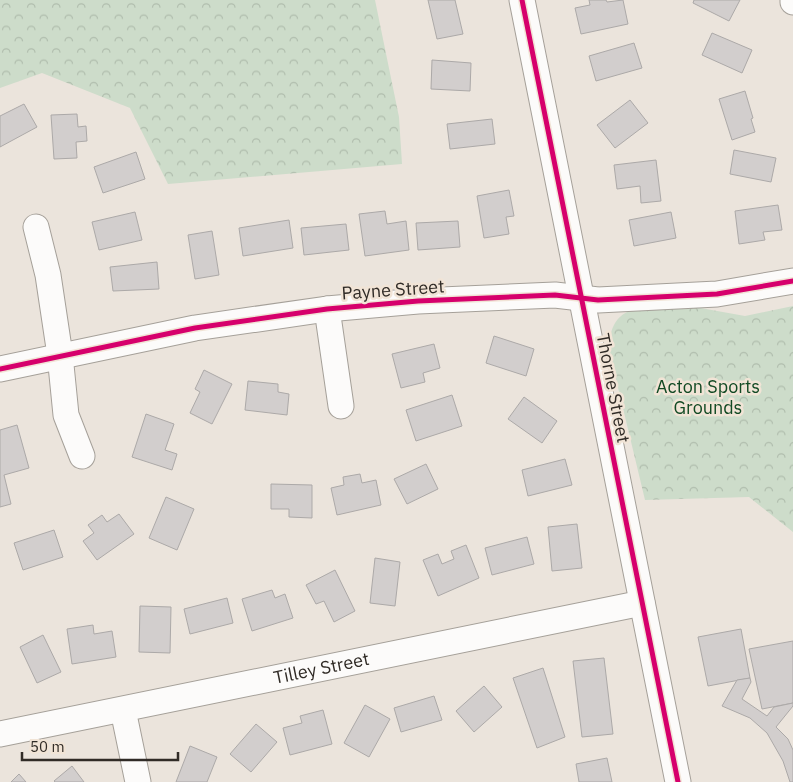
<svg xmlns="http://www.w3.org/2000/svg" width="793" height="782" font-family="'IBM Plex Sans',sans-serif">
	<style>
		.park { fill: url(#park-crowns) }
		.building { fill: #d2cecd; stroke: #aca9a8 }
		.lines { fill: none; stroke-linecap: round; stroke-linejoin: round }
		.minor-casing { stroke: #a5a099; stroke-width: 27 }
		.minor { stroke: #fcfbfa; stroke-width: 25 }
		.cycleway-casing { stroke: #f1e4d6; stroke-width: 8 }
		.cycleway { stroke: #d6006c; stroke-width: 5 }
		.labels { text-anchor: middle; stroke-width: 5; stroke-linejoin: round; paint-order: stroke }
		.street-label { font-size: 18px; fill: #302b26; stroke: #f1e4d6 }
		.park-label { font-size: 18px; fill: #114923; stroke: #f1e4d6 }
	</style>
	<defs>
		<pattern id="park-crowns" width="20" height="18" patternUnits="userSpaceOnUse" patternTransform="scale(1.25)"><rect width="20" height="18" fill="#cddcca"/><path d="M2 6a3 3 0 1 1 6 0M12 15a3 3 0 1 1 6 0" fill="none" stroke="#b0bdad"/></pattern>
	</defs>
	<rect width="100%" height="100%" fill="#ebe4dc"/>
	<g class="park">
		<polygon points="0,0 375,0 399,117 402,164 168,184 130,108 42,73 0,88"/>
		<path d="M684 305 745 316 793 306V532L749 497 645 500 609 350C610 300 645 308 684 305Z"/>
	</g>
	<g class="building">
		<polygon points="428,0 455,0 463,34 437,39"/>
		<polygon points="589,0 606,0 607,2 623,0 628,24 581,34 575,8 590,5"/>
		<polygon points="694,0 740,0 729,21 693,3"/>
		<polygon points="712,33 752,50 742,73 702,55"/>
		<polygon points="634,43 642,68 596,81 589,56"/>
		<polygon points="432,60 471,63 470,91 431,89"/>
		<polygon points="745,91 753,118 751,119 755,132 732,140 719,99"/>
		<polygon points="630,100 648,123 615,148 597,125"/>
		<polygon points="24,104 37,127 0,147 0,116"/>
		<polygon points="77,114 78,127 86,126 87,141 76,142 77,158 54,159 51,115"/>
		<polygon points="492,119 495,144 450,149 447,124"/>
		<polygon points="734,150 776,158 771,182 730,174"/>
		<polygon points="136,152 145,179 103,193 94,167"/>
		<polygon points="656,160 661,201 641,203 640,186 617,189 614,165"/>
		<polygon points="509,190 514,216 506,217 509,234 484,238 477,196"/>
		<polygon points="778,205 782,230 763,232 765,240 739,244 735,211"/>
		<polygon points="385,211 387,224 406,221 409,250 365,256 359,214"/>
		<polygon points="135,212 142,240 99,250 92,222"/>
		<polygon points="671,212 676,238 634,246 629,220"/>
		<polygon points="289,220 293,248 243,256 239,228"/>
		<polygon points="458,221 460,247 418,250 416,223"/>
		<polygon points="346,224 349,250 304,255 301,228"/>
		<polygon points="212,231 219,275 195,279 188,235"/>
		<polygon points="157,262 159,289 113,291 110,267"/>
		<polygon points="494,336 534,349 526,376 486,363"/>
		<polygon points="434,344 440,368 423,373 425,382 401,388 392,354"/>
		<polygon points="204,370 232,384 212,424 190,413 200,392 195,389"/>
		<polygon points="248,381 278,384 278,392 289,394 287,415 245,410"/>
		<polygon points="452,395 462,426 416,441 406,410"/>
		<polygon points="524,397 557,421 542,443 508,419"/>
		<polygon points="146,414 174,424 165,450 177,454 172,470 132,457"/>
		<polygon points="17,425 29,468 4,475 11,504 0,507 0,430"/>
		<polygon points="565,459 572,485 528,496 522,470"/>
		<polygon points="426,464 438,489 407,504 394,479"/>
		<polygon points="360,474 362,483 376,480 381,505 337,515 331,488 344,485 343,477"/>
		<polygon points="271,484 312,485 312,518 289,517 289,509 271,509"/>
		<polygon points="166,497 194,509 177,550 149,538"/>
		<polygon points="119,514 134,534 97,560 83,541 94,533 88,525 102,515 107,522"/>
		<polygon points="577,524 582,568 552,571 548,527"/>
		<polygon points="54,530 63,557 23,570 14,543"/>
		<polygon points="527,537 534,564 492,575 485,548"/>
		<polygon points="466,545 479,578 438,596 423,560 438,554 442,564 454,559 451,551"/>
		<polygon points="375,558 400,562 395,606 370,603"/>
		<polygon points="335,570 355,611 334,622 324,601 316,604 306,585"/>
		<polygon points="272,590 275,598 285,594 293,618 252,631 242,599"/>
		<polygon points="227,598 233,623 190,634 184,609"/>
		<polygon points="140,606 171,607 170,653 139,652"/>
		<polygon points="93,625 94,634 112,631 116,657 72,664 67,629"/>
		<polygon points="741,629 750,678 708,686 698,637"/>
		<polygon points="43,635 61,672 37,683 20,647"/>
		<polygon points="793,641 793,703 762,709 749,649"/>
		<polygon points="604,658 613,734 582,737 573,661"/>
		<polygon points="543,668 565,737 537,748 513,678"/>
		<polygon points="750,678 751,682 742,699 767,716 774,707 793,703 793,706 776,727 788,739 793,750 793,782 790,782 783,761 767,733 750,718 722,706 737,680"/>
		<polygon points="484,686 502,707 474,732 456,711"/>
		<polygon points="434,696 442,720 401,732 394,708"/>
		<polygon points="365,705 390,719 369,757 344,743"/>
		<polygon points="323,710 332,744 290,755 283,728 302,723 300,716"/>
		<polygon points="256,724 277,742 251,772 230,754"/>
		<polygon points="190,746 217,757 207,782 176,782"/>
		<polygon points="607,758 612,782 579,782 576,764"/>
		<polygon points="72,766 84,782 55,782 54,781"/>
		<polygon points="19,774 26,782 11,782"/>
	</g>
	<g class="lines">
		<g class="minor-casing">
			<g id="minor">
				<polyline points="522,0 678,782"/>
				<polyline points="793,0 793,2"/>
				<polyline points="36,227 48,275 60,355 66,415 82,456"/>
				<polyline points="327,309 341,406"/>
				<polyline points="0,369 195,328 327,309 418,301 555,295 598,300 717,294 793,281"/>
				<polyline points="123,710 138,782"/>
				<path id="s1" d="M0 734 642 603"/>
			</g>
		</g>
		<use href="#minor" class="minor"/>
		<g class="cycleway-casing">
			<g id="cycleway">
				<polyline points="522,0 678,782"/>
				<polyline points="0,369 195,328 327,309 418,301 555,295 598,300 717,294 793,281"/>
			</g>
		</g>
		<use href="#cycleway" class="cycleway"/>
	</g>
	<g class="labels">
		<g class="street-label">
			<text transform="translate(393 290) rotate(-4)" y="6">Payne Street</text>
			<text transform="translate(613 388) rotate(79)" y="6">Thorne Street</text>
			<text dy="6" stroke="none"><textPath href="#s1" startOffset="328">Tilley Street</textPath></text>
		</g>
		<g class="park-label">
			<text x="708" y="393">Acton Sports<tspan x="708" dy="21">Grounds</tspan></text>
		</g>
	</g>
	<path d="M22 752v8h156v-8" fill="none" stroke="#302b26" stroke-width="2.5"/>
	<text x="30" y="752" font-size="15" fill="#302b26" stroke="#f1e4d6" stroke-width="4" paint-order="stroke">50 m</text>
</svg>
